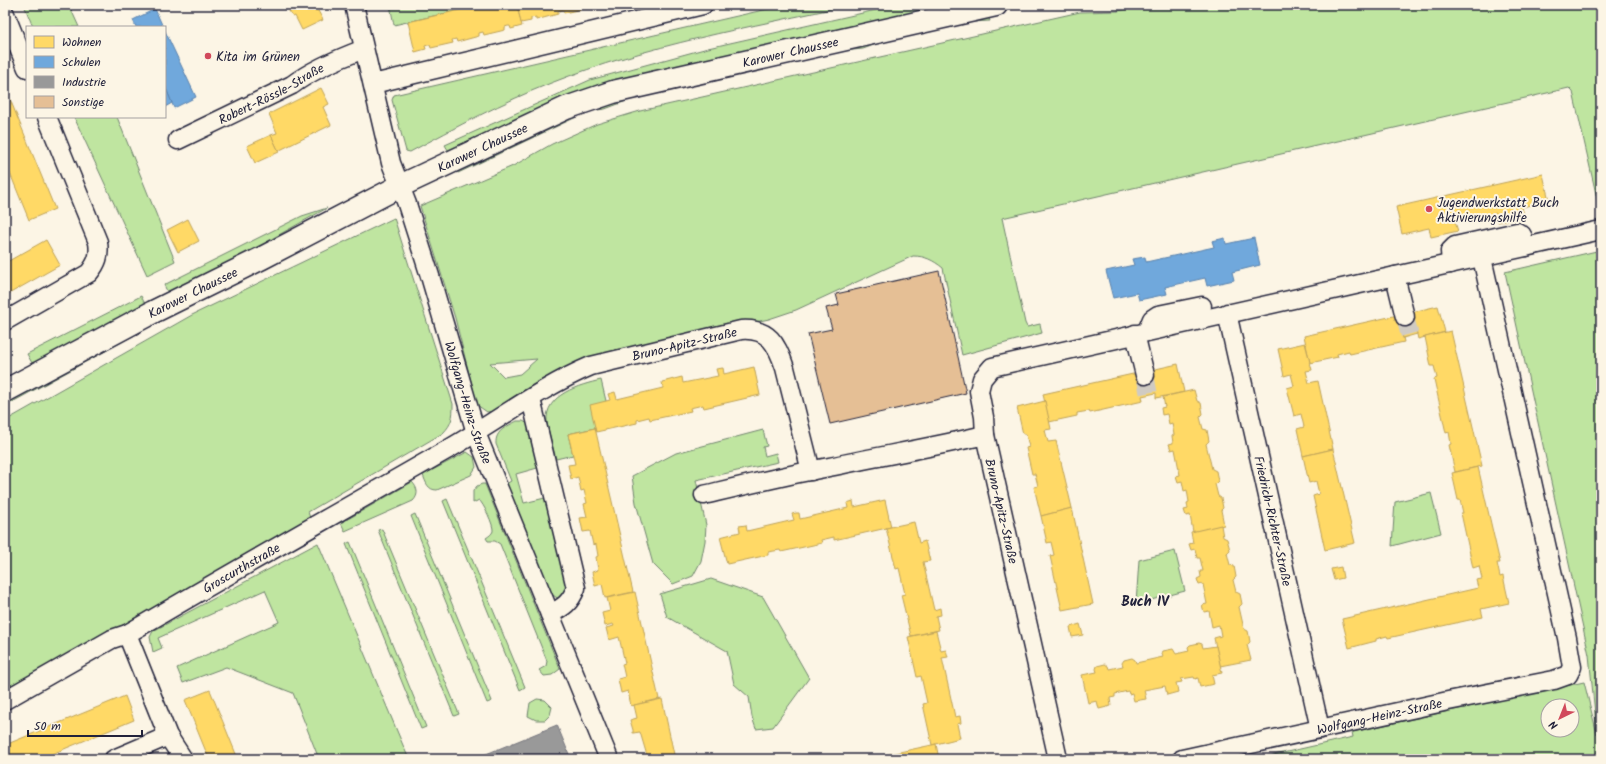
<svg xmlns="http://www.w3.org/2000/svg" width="1606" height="764" font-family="Kalam,sans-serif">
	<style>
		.green { fill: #bfe5a0; stroke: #70846e; fill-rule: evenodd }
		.homes { fill: #ffd966; stroke: #bda259 }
		.schools { fill: #6fa8dc; stroke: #5880ac }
		.industry { fill: #999; stroke: #75757d }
		.building { fill: #e5bf95; stroke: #22223b }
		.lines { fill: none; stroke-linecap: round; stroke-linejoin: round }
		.minor-tunnel { stroke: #d0cbc3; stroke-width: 18; stroke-dasharray: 18 9; stroke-linecap: butt }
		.minor-casing { stroke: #22223b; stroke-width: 21 }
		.major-casing { stroke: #22223b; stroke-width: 25 }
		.minor { stroke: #fcf5e5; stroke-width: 18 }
		.major { stroke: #fcf5e5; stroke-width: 22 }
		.poi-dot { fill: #d1495b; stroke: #fcf5e5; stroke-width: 1.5 }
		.labels { text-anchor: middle; stroke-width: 4; stroke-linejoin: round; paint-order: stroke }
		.street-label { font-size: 13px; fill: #22223b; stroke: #fcf5e5 }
		.poi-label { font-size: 13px; fill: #22223b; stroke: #fcf5e5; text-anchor: start }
		.neighbourhood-label { font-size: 14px; font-weight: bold; fill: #22223b; stroke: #fcf5e5 }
	</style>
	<rect width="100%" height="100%" fill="#fcf5e5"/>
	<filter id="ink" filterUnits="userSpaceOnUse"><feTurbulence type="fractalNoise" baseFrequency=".025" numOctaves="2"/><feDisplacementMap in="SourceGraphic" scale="8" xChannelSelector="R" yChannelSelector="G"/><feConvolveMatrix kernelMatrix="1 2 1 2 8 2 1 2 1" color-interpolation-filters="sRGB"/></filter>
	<g filter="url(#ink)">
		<g class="green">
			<polygon points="24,5 69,5 79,27 33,27"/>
			<polygon points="390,5 481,5 394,25"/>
			<path d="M785 5H850C750 27 647 45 551 83 503 102 456 127 410 152L406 151 392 100 394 95Z"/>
			<polygon points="898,5 964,5 537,110 448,150 445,145 590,80 708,48"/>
			<path d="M1147 5H1601V203H1598L1573 92 1569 88 1002 218 1025 323 1027 327 1040 324 1042 333 962 355 943 268C933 260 925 256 913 256L796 310 769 319 607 354 494 411 487 412 477 405 455 318 420 206 513 166 552 144 597 124 640 111 1080 12 1118 11ZM537 359 520 374 504 377 490 363Z"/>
			<polygon points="988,15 990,21 972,22 882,42 863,49 843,51 637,97 605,109 589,111 458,173 457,170 537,130 607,102"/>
			<polygon points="74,117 117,117 175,261 147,275"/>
			<polygon points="327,208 275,237 243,259 169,295 164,285 302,216"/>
			<path d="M394 218 453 404C453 417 452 424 443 433L308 512 310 518 5 694V421L192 315Z"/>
			<path d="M1601 250V759H1256L1353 737 1352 732 1584 682 1597 734 1589 655 1505 272ZM1548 706H1572V730H1548Z"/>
			<polygon points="141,296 146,306 59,352 32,363 27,354"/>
			<polygon points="150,320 153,325 5,406 5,401"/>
			<path d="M601 380 606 401 595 428 568 434 573 455 556 459C553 447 549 435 547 423 544 394 580 385 601 380Z"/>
			<path d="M517 421H523L528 424 541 467 516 474 524 503 545 498 557 549H560L568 590 559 599 551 594 506 484 511 481 496 444C495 430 508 426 517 421Z"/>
			<polygon points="763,430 767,446 763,447 765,456 776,453 778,462 696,480 706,525 705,541 701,561 693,576 673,584 653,564 636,503 632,476 676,453"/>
			<path d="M467 452 474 457 476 467 471 475 437 490C428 490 426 483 423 475Z"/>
			<path d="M412 482C418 488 419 495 413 501L345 531 341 523Z"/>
			<path d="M482 484H485L560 669 552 675 544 676 539 670 546 666 547 661 500 544 495 541H488L486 538C489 536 492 534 493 531 494 525 483 503 479 500L473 503V491L477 486Z"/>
			<polygon points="1431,493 1441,533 1392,546 1395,502"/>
			<polygon points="447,499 525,687 520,690 443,501"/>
			<polygon points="415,514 492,701 487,703 411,516"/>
			<polygon points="382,529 459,714 454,716 378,530"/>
			<polygon points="350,542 426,727 421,729 346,544"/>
			<polygon points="318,543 405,750 409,759 319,759 293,693 226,667 183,683 177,668 279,622 265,590 158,638 162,648 153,652 150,637 153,631"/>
			<polygon points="1175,551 1185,591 1136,604 1139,560"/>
			<polygon points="711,579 763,597 809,678 773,727 756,729 752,717 749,697 734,684 727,651 667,617 660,594"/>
			<polygon points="537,699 545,700 552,707 550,715 545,720 536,720 528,716 530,703"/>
		</g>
		<g class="homes">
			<polygon points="290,5 315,5 323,20 302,30 295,16 293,17 289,11 292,10"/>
			<polygon points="481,5 517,5 522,26 511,29 510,26 508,26 505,27 505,30 484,35 483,32 479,33 479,36 457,42 456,39 452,40 453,43 431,48 430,45 428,45 425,46 426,49 415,52 408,22"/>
			<polygon points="517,5 585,5 586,8 564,13 563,10 558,11 558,14 536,20 536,17 531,18 531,21 521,23"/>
			<polygon points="5,87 55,209 29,220 5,161"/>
			<polygon points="321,88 329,104 323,107 331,125 280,150 279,152 271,135 277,133 269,114"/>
			<polygon points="271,135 279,152 255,163 247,146"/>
			<polygon points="1543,174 1549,201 1522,207 1524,216 1498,222 1496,213 1455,222 1458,231 1431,237 1429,228 1402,234 1396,207"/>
			<polygon points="188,219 199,241 178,252 167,230"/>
			<polygon points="46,240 60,265 5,296 5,263"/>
			<polygon points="1438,306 1445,332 1418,339 1412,312"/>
			<polygon points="1398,315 1404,342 1350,354 1349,351 1337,354 1338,357 1310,363 1304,336"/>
			<polygon points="1412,315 1417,334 1403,338 1398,318"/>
			<polygon points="1451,331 1482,466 1455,472 1449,445 1451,444 1449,432 1446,433 1434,379 1437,378 1434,366 1431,366 1425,337"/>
			<polygon points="1305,343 1312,370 1306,371 1309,383 1318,381 1333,449 1303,456 1297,429 1304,427 1301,414 1294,416 1287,388 1294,386 1291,374 1284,376 1278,349"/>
			<polygon points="1178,364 1184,392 1156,398 1156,393 1142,396 1143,401 1090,413 1089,411 1077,413 1077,416 1049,422 1043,394"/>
			<polygon points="754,367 760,395 704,408 703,405 690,408 691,411 650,420 649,417 637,420 637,423 596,432 590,405 610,400 608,394 615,392 617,399 663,388 662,382 682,377 683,383 718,376 716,369 723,368 724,374"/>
			<polygon points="1194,390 1197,401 1201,403 1203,414 1200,417 1203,429 1207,430 1209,441 1206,444 1212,469 1216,471 1218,481 1215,484 1218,496 1221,498 1223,508 1221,510 1224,525 1193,532 1190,515 1186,516 1184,510 1188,509 1187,503 1189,502 1187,490 1184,491 1182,481 1178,482 1176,476 1180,475 1175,449 1171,450 1169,444 1173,443 1172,436 1174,435 1172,423 1169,424 1167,414 1162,415 1161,408 1165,407 1163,397"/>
			<polygon points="1045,401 1051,429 1045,430 1048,442 1056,441 1072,508 1041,516 1034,487 1038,486 1035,474 1032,474 1026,448 1029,447 1026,434 1023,434 1017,408"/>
			<polygon points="595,428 633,592 605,598 602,584 595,586 592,572 598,570 596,557 598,556 596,544 593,545 590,531 583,532 580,518 587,517 584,504 587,503 584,490 581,491 578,477 571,479 568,465 575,464 568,434"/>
			<polygon points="1333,449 1355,543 1325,550 1313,496 1319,494 1316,481 1309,483 1303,456"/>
			<polygon points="1478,467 1500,563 1497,563 1500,577 1503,576 1509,603 1481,609 1483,617 1388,638 1387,636 1376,639 1376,641 1349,648 1342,619 1478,588 1476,580 1482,579 1479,566 1473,568 1461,513 1463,513 1460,500 1458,500 1452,473"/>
			<polygon points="885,500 891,527 834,540 834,537 821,540 822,543 781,552 780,550 768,552 768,555 727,564 720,537 740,532 739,526 746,525 747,531 794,520 792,514 796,513 799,513 800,519 848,508 847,503 853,501 854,507"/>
			<polygon points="1072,508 1093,604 1062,610 1050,556 1054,555 1051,542 1047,543 1041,516"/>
			<polygon points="914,522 919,543 925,541 930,561 923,562 934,610 940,608 941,615 936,616 939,630 911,636 901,595 905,594 899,568 896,569 886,528"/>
			<polygon points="1221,525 1223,537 1227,539 1230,550 1227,553 1230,565 1234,566 1236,577 1233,580 1236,592 1240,594 1242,604 1239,607 1244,629 1248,631 1249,636 1250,642 1247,645 1251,660 1220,666 1214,638 1221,636 1219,625 1212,627 1209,611 1204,612 1202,605 1207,604 1203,584 1199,585 1197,579 1201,577 1200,571 1203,571 1200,558 1197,558 1195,549 1191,550 1189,544 1193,543 1191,532"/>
			<polygon points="1341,567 1343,578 1334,580 1331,569"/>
			<polygon points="635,592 659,699 631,706 628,691 621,693 618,679 625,677 622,664 625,663 619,637 609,640 606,628 614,626 613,624 605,626 602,613 610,611 607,598"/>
			<polygon points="1080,624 1083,635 1072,637 1070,627"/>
			<polygon points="936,631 941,651 946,650 948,657 942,658 955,717 960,716 961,723 957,724 960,738 932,745 923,704 927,703 921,676 917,677 908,637"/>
			<polygon points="1199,643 1202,644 1203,648 1216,646 1222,673 1212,675 1214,684 1200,687 1198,678 1195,679 1194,677 1181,679 1182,682 1176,683 1178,692 1167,695 1165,686 1144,690 1146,699 1134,701 1132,693 1129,694 1128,691 1115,694 1115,697 1110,698 1111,706 1099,709 1097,701 1088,703 1082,675 1097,672 1096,669 1097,666 1105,664 1108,666 1109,669 1123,666 1122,663 1124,660 1132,658 1135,660 1136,663 1163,657 1162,653 1163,651 1173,649 1176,654 1189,651 1188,647 1190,645"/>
			<polygon points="210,690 238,759 209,759 185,700"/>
			<polygon points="125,696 134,720 40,759 5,759 5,745"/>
			<polygon points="662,699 675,759 648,759 640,732 633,733 633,730 630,720 637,718 634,705"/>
			<polygon points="936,744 939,759 867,759 932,745"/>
		</g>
		<g class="schools">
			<polygon points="155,9 163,27 136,27 133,20"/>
			<polygon points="165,31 196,97 174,108 165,86"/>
			<polygon points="165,86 172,103 165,107"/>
			<polygon points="1225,238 1226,244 1254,238 1260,265 1232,272 1234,280 1207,286 1205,278 1165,287 1167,294 1139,300 1137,293 1113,298 1106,271 1134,265 1132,259 1145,257 1146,262 1214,247 1212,241"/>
		</g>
		<polygon class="industry" points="557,725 571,759 474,759"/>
		<polygon class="building" points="939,271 966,393 830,424 808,334 832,329 826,308 839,305 836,294"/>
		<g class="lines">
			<g class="minor-tunnel">
				<polyline points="1405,317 1410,336"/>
				<polyline points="1145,375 1149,395"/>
			</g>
			<g class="minor-casing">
				<g id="minor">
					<path id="s1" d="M354 5 391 163 407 204 430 276 476 433 609 759"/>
					<polyline points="5,14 27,68"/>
					<polyline points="373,84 703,5"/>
					<path id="s2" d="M178 140 292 85C313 69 340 58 364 49"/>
					<polyline points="1451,264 1450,251 1455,246 1517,232 1522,235 1526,247"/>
					<polyline points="1395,276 1405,317"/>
					<path id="s3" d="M1227 313 1320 729"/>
					<path d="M5 321 89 273C97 263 100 256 98 242L47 117"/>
					<polyline points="1147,331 1152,319 1158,315 1202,306"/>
					<polyline points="1135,334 1145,375"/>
					<path d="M531 399 576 588C570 603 564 607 550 614"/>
					<path d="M704 495C746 485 787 475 829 467 881 456 933 447 985 435"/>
					<polyline points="127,634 168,736 183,759"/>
					<path id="s4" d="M5 700 112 639 127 634C232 572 339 512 445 451 493 424 541 387 591 366L741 330C769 328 777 344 785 368L811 471"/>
					<polyline points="114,759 168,736"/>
					<path d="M1058 759 985 435 984 417 979 391 982 379 992 367C1195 320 1398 276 1601 230"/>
					<path id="s5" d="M1182 759 1448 701 1554 680 1568 675 1572 667 1567 638 1482 258"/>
				</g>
			</g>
			<g class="major-casing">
				<g id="major">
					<path id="s6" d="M5 391 153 312 262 258 400 186 566 108 613 92 996 5"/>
				</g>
			</g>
			<use href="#minor" class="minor"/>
			<use href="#major" class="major"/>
		</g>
	</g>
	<g class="poi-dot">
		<circle cx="208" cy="56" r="4"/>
		<circle cx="1429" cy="209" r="4"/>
	</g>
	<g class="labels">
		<g class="street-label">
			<text dy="5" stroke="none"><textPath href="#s6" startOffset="860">Karower Chaussee</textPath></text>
			<text dy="5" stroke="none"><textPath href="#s2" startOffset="104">Robert-Rössle-Straße</textPath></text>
			<text dy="5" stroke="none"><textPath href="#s6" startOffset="536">Karower Chaussee</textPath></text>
			<text dy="5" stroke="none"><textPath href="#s6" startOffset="212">Karower Chaussee</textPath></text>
			<text dy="5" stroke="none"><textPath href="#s4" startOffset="771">Bruno-Apitz-Straße</textPath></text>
			<text dy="5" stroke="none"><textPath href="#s1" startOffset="414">Wolfgang-Heinz-Straße</textPath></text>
			<text transform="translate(1002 511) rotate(77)" y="5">Bruno-Apitz-Straße</text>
			<text dy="5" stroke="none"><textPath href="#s3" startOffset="213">Friedrich-Richter-Straße</textPath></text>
			<text dy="5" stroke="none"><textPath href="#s4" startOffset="271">Groscurthstraße</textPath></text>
			<text dy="5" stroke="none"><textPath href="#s5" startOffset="202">Wolfgang-Heinz-Straße</textPath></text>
		</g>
		<g class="poi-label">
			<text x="216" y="61">Kita im Grünen</text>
			<text x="1437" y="207">Jugendwerkstatt Buch<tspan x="1437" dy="15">Aktivierungshilfe</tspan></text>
		</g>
		<g class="neighbourhood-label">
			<text x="1145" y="606">Buch IV</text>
		</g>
	</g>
	<rect width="1606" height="764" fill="none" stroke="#fcf5e5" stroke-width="20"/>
	<rect x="10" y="10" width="1586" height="744" fill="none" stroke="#22223b" stroke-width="1.5" filter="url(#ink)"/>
	<rect x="26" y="26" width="140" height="92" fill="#fcf5e5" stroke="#a5a1a1"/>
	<rect x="34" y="36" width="20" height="12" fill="#ffd966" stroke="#a5a1a1"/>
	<text x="62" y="46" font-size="12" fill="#22223b">Wohnen</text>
	<rect x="34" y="56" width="20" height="12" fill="#6fa8dc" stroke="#a5a1a1"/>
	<text x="62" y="66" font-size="12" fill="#22223b">Schulen</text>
	<rect x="34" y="76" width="20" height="12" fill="#999999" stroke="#a5a1a1"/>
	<text x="62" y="86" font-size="12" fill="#22223b">Industrie</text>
	<rect x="34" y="96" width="20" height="12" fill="#e5bf95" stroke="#a5a1a1"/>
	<text x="62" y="106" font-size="12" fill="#22223b">Sonstige</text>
	<g transform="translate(1560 718) rotate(223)"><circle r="19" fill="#fcf5e5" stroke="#a5a1a1"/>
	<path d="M0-3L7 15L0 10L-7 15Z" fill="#d1495b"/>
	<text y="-6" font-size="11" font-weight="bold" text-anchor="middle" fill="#22223b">N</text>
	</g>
	<path d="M28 730v6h114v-6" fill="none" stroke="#22223b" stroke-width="2"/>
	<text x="34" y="730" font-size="12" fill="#22223b" stroke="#fcf5e5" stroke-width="3" paint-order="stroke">50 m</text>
</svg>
